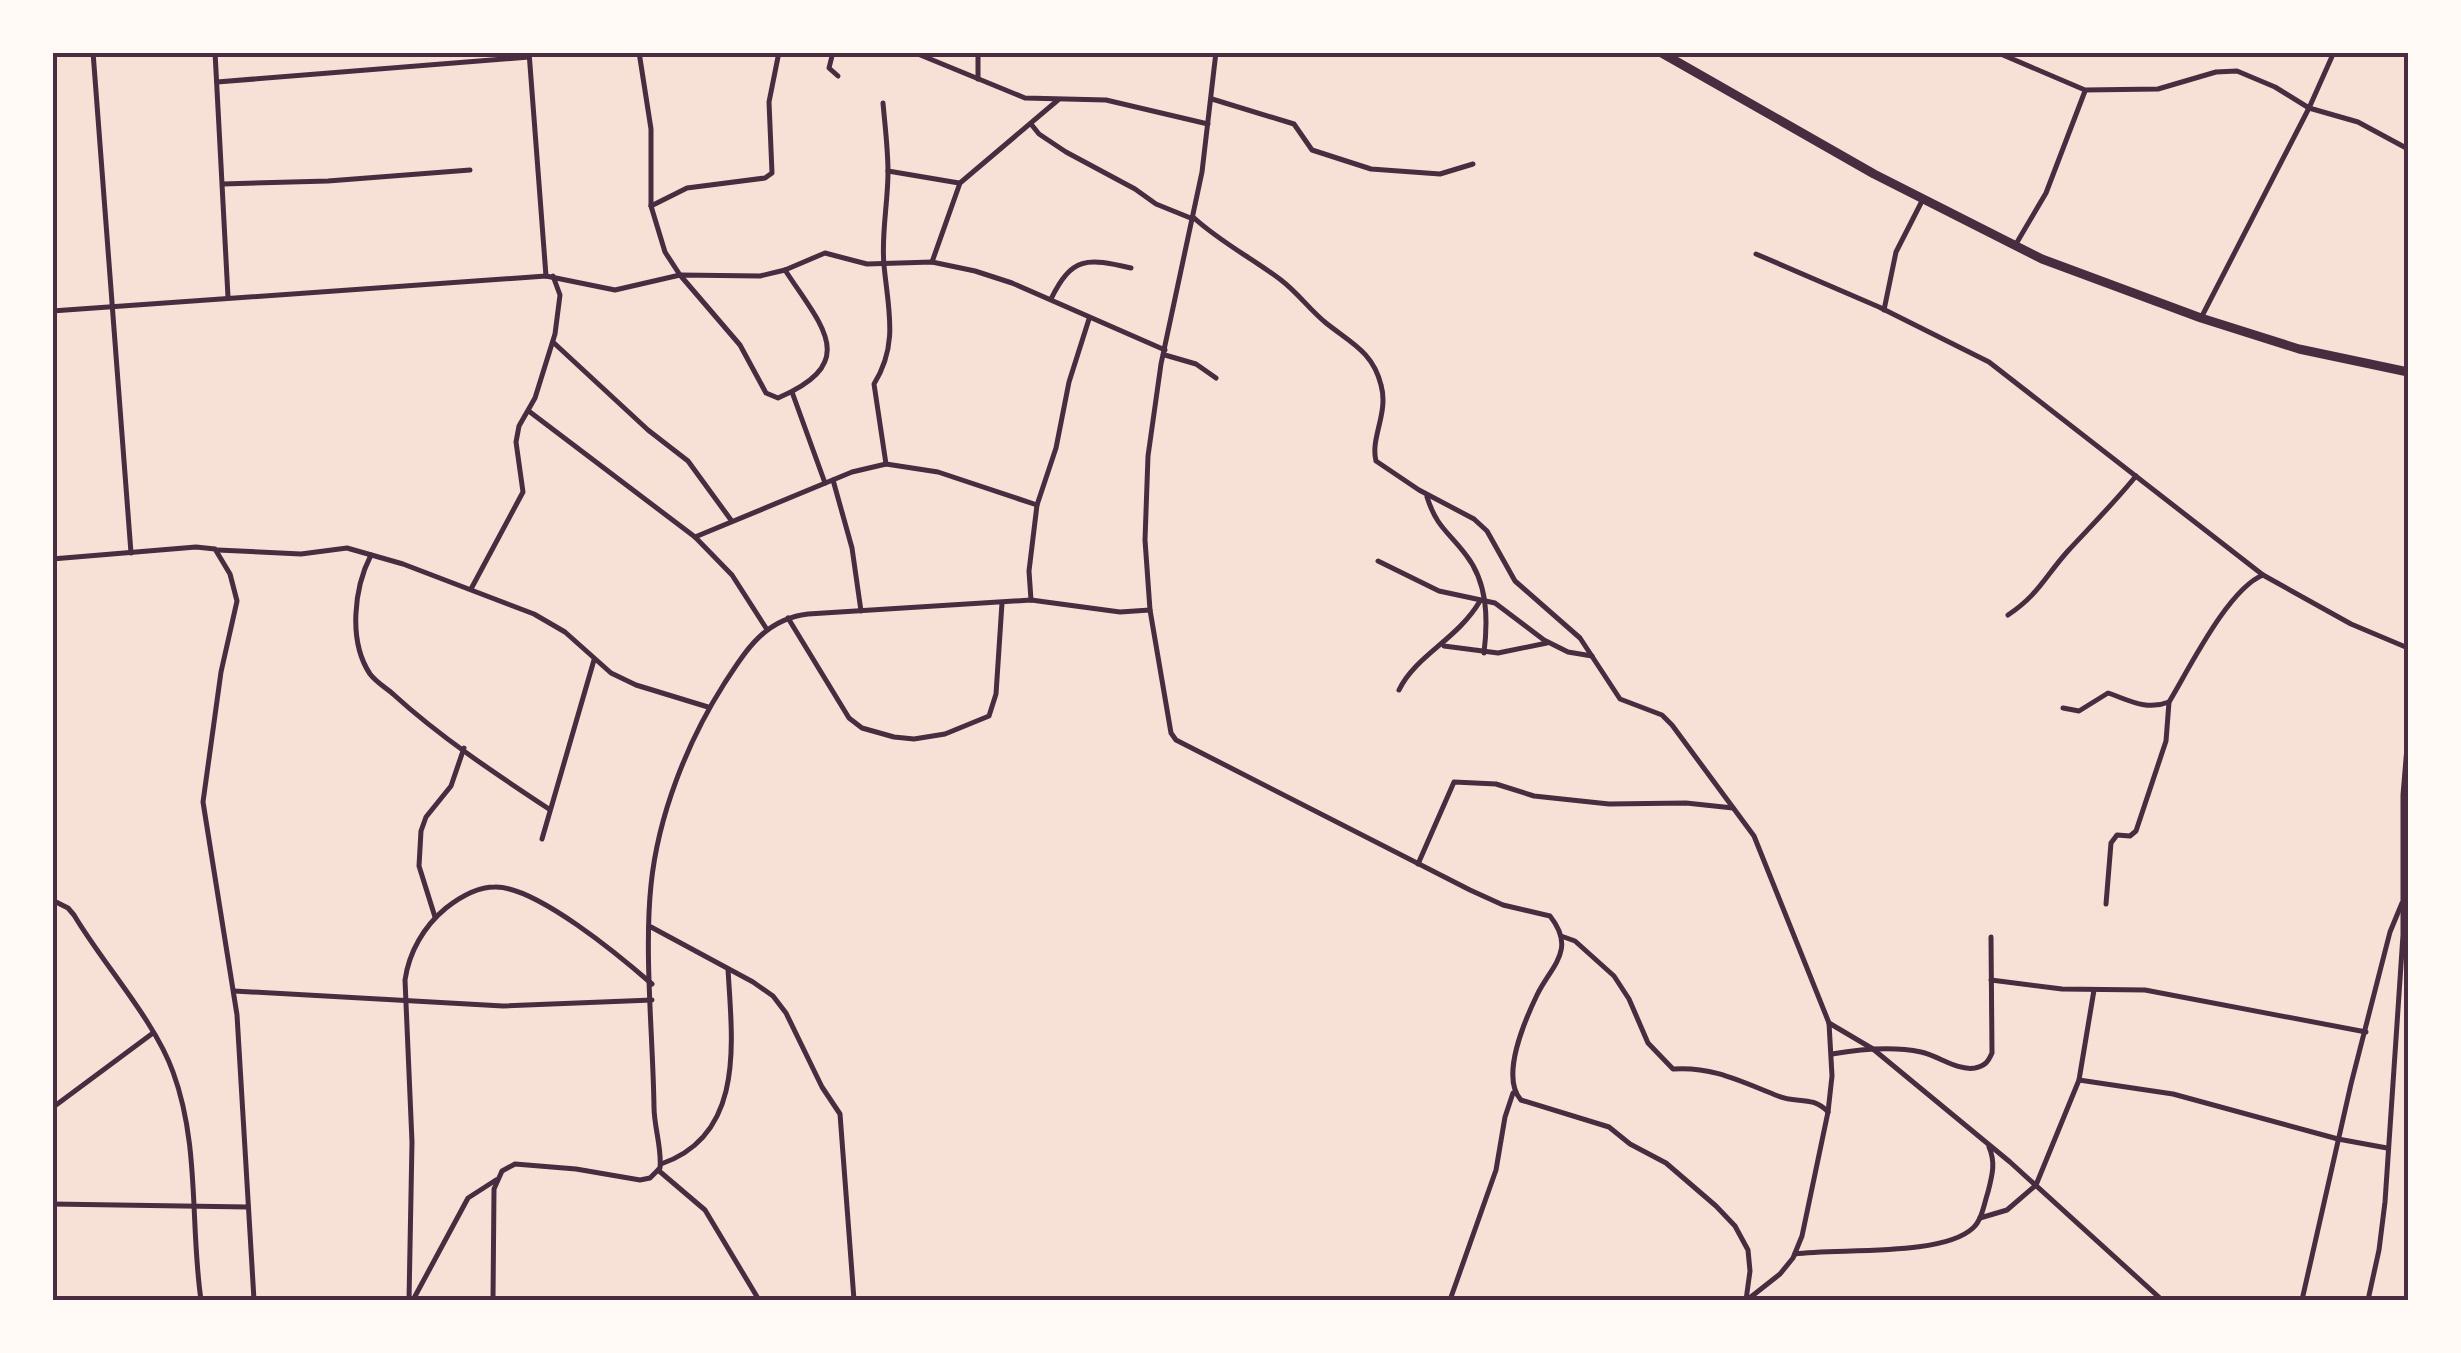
<svg xmlns="http://www.w3.org/2000/svg" width="2461" height="1353" font-family="Overpass,sans-serif">
	<style>
		.lines { fill: none; stroke-linecap: round; stroke-linejoin: round }
		.minor { stroke: #4a2c40; stroke-width: 5 }
		.primary { stroke: #4a2c40; stroke-width: 9 }
		.neatline { fill: none; stroke: #4a2c40; stroke-width: 4 }
	</style>
	<rect width="100%" height="100%" fill="#f7e1d7"/>
	<g class="lines">
		<g class="minor">
			<polyline points="93,52 131,553"/>
			<polyline points="215,52 228,297"/>
			<polyline points="529,52 546,276"/>
			<path d="M639 52 651 129V206L665 252 680 275 740 345 766 393 778 398C861 362 822 327 785 270"/>
			<polyline points="833,52 829,68 838,76"/>
			<polyline points="913,52 1025,98 1106,100 1208,124"/>
			<polyline points="978,52 978,79"/>
			<polyline points="1996,52 2085,90 2158,89 2216,72 2237,71 2275,87 2309,108 2358,122 2408,149"/>
			<polyline points="217,82 529,57"/>
			<polyline points="1212,99 1294,124 1312,150 1371,169 1440,174 1473,164"/>
			<path d="M883 103C885 126 888 149 888 172 888 203 881 235 884 265 888 309 899 344 874 384L886 464"/>
			<polyline points="1031,124 1039,134 1066,152 1135,189 1156,204 1193,219"/>
			<polyline points="888,171 959,183"/>
			<polyline points="223,184 328,181 470,170"/>
			<polyline points="651,206 687,188 765,178 772,173 769,102 779,52"/>
			<path d="M1193 217C1220 242 1252 258 1281 280 1298 293 1310 310 1326 323 1351 343 1373 352 1381 385 1389 413 1370 438 1376 461L1419 490 1474 519 1487 531 1515 581 1580 638 1620 699 1662 715 1672 725 1754 836 1829 1023 1832 1076 1828 1112 1802 1236 1793 1258 1780 1274 1747 1300"/>
			<polyline points="2016,244 2046,193 2085,91"/>
			<polyline points="1756,254 1879,307 1989,362 2263,575 2351,624 2408,648"/>
			<polyline points="932,262 960,183 1058,100"/>
			<path d="M1051 299C1072 256 1087 258 1131 268"/>
			<polyline points="1884,310 1896,252 1922,201"/>
			<polyline points="52,311 546,276 615,290 680,275 760,276 785,270 825,253 867,264 932,262 975,271 1012,283 1165,350"/>
			<polyline points="2201,318 2309,108 2334,52"/>
			<polyline points="554,343 648,430 688,461 731,520"/>
			<polyline points="1165,355 1196,364 1216,378"/>
			<polyline points="792,392 825,483"/>
			<polyline points="530,412 695,537 732,575 766,628"/>
			<polyline points="833,480 852,548 861,611"/>
			<path d="M1427 497C1437 528 1448 531 1466 555 1488 583 1488 620 1484 653"/>
			<polyline points="695,537 852,472 886,464 938,472 1037,505"/>
			<polyline points="218,550 301,554 347,548 403,564 534,614 565,632 611,673 636,685 708,707"/>
			<path d="M371 555C354 588 348 641 370 674 376 682 386 688 393 694 440 737 496 774 549 809"/>
			<polyline points="52,559 196,547 215,549 230,574 237,601 221,672 203,802 237,1015 254,1300"/>
			<polyline points="1378,561 1439,591 1495,603 1544,640 1568,652 1592,656"/>
			<polyline points="471,589 523,492 516,442 519,426 535,398 555,334 560,295 553,276"/>
			<polyline points="1031,600 1029,571 1037,505 1056,448 1069,382 1089,319"/>
			<path d="M1150 610 1171 733 1176 740 1470 890 1503 905 1550 916C1577 950 1551 966 1537 995 1525 1020 1500 1077 1521 1100L1609 1127 1630 1144 1666 1163 1716 1206 1735 1226 1748 1250 1750 1271 1746 1300"/>
			<path d="M2008 615C2038 595 2044 578 2067 552 2090 527 2114 503 2136 476"/>
			<polyline points="788,618 849,718 862,728 894,737 914,739 945,734 989,716 996,694 1002,603"/>
			<polyline points="1444,646 1498,653 1547,643"/>
			<path d="M1399 690C1416 655 1457 640 1480 601"/>
			<path d="M2063 708 2079 711 2108 693C2129 700 2146 711 2169 702 2189 669 2228 589 2263 575"/>
			<polyline points="542,839 594,660"/>
			<polyline points="1418,864 1454,782 1496,784 1534,796 1609,804 1686,803 1733,808"/>
			<path d="M52 900 68 908 74 915C103 964 155 1021 173 1072 200 1145 190 1225 201 1300"/>
			<polyline points="2106,904 2111,843 2117,835 2130,836 2136,831 2166,741 2169,702"/>
			<polyline points="435,917 419,866 421,831 426,817 451,786 464,748"/>
			<polyline points="651,927 753,982 773,996 786,1013 822,1087 840,1114 854,1300"/>
			<path d="M1561 936 1575 941 1614 976 1629 999 1648 1043 1673 1069C1712 1066 1742 1082 1778 1096 1797 1104 1812 1095 1828 1112"/>
			<polyline points="1991,980 2062,989 2145,990 2366,1032"/>
			<polyline points="234,991 503,1006 652,1000"/>
			<polyline points="1829,1023 1873,1049 2010,1162 2162,1300"/>
			<path d="M1832 1054C1861 1049 1893 1046 1921 1052 1939 1056 1957 1071 1975 1068 1985 1066 1988 1062 1992 1053L1991 937"/>
			<polyline points="2079,1080 2173,1094 2338,1139 2387,1148"/>
			<polyline points="52,1108 153,1033"/>
			<path d="M661 1164C746 1135 732 1040 728 969"/>
			<polyline points="658,1170 705,1210 759,1300"/>
			<polyline points="52,1204 248,1207"/>
			<polyline points="1980,1218 2007,1210 2036,1185 2079,1080 2094,990"/>
			<path d="M1795 1254C1838 1248 1942 1257 1973 1228 1982 1220 1984 1204 1988 1192 1992 1176 1996 1163 1989 1147"/>
			<path d="M409 1300 412 1142 405 980C409 952 424 926 446 908 460 897 477 887 495 887 536 886 621 957 652 984"/>
			<polyline points="413,1300 468,1198 496,1180"/>
			<path d="M493 1300 494 1189 502 1171 515 1164 576 1169 640 1180 650 1178 660 1168C662 1148 654 1127 654 1107 653 1037 644 953 651 885 658 816 687 742 724 684 746 650 765 619 808 614L1031 600 1120 612 1150 610 1145 540 1148 456 1161 364 1202 172 1216 52"/>
			<polyline points="1450,1300 1496,1170 1505,1117 1513,1093"/>
			<polyline points="2302,1300 2351,1084 2390,932 2402,903"/>
			<polyline points="2368,1300 2379,1250 2385,1202 2403,935 2403,795 2408,735"/>
		</g>
		<polyline class="primary" points="1660,52 1874,174 2042,259 2201,318 2299,349 2408,372"/>
	</g>
	<rect width="2461" height="1353" fill="none" stroke="#fffaf5" stroke-width="110"/>
	<rect x="55" y="55" width="2351" height="1243" class="neatline"/>
</svg>
